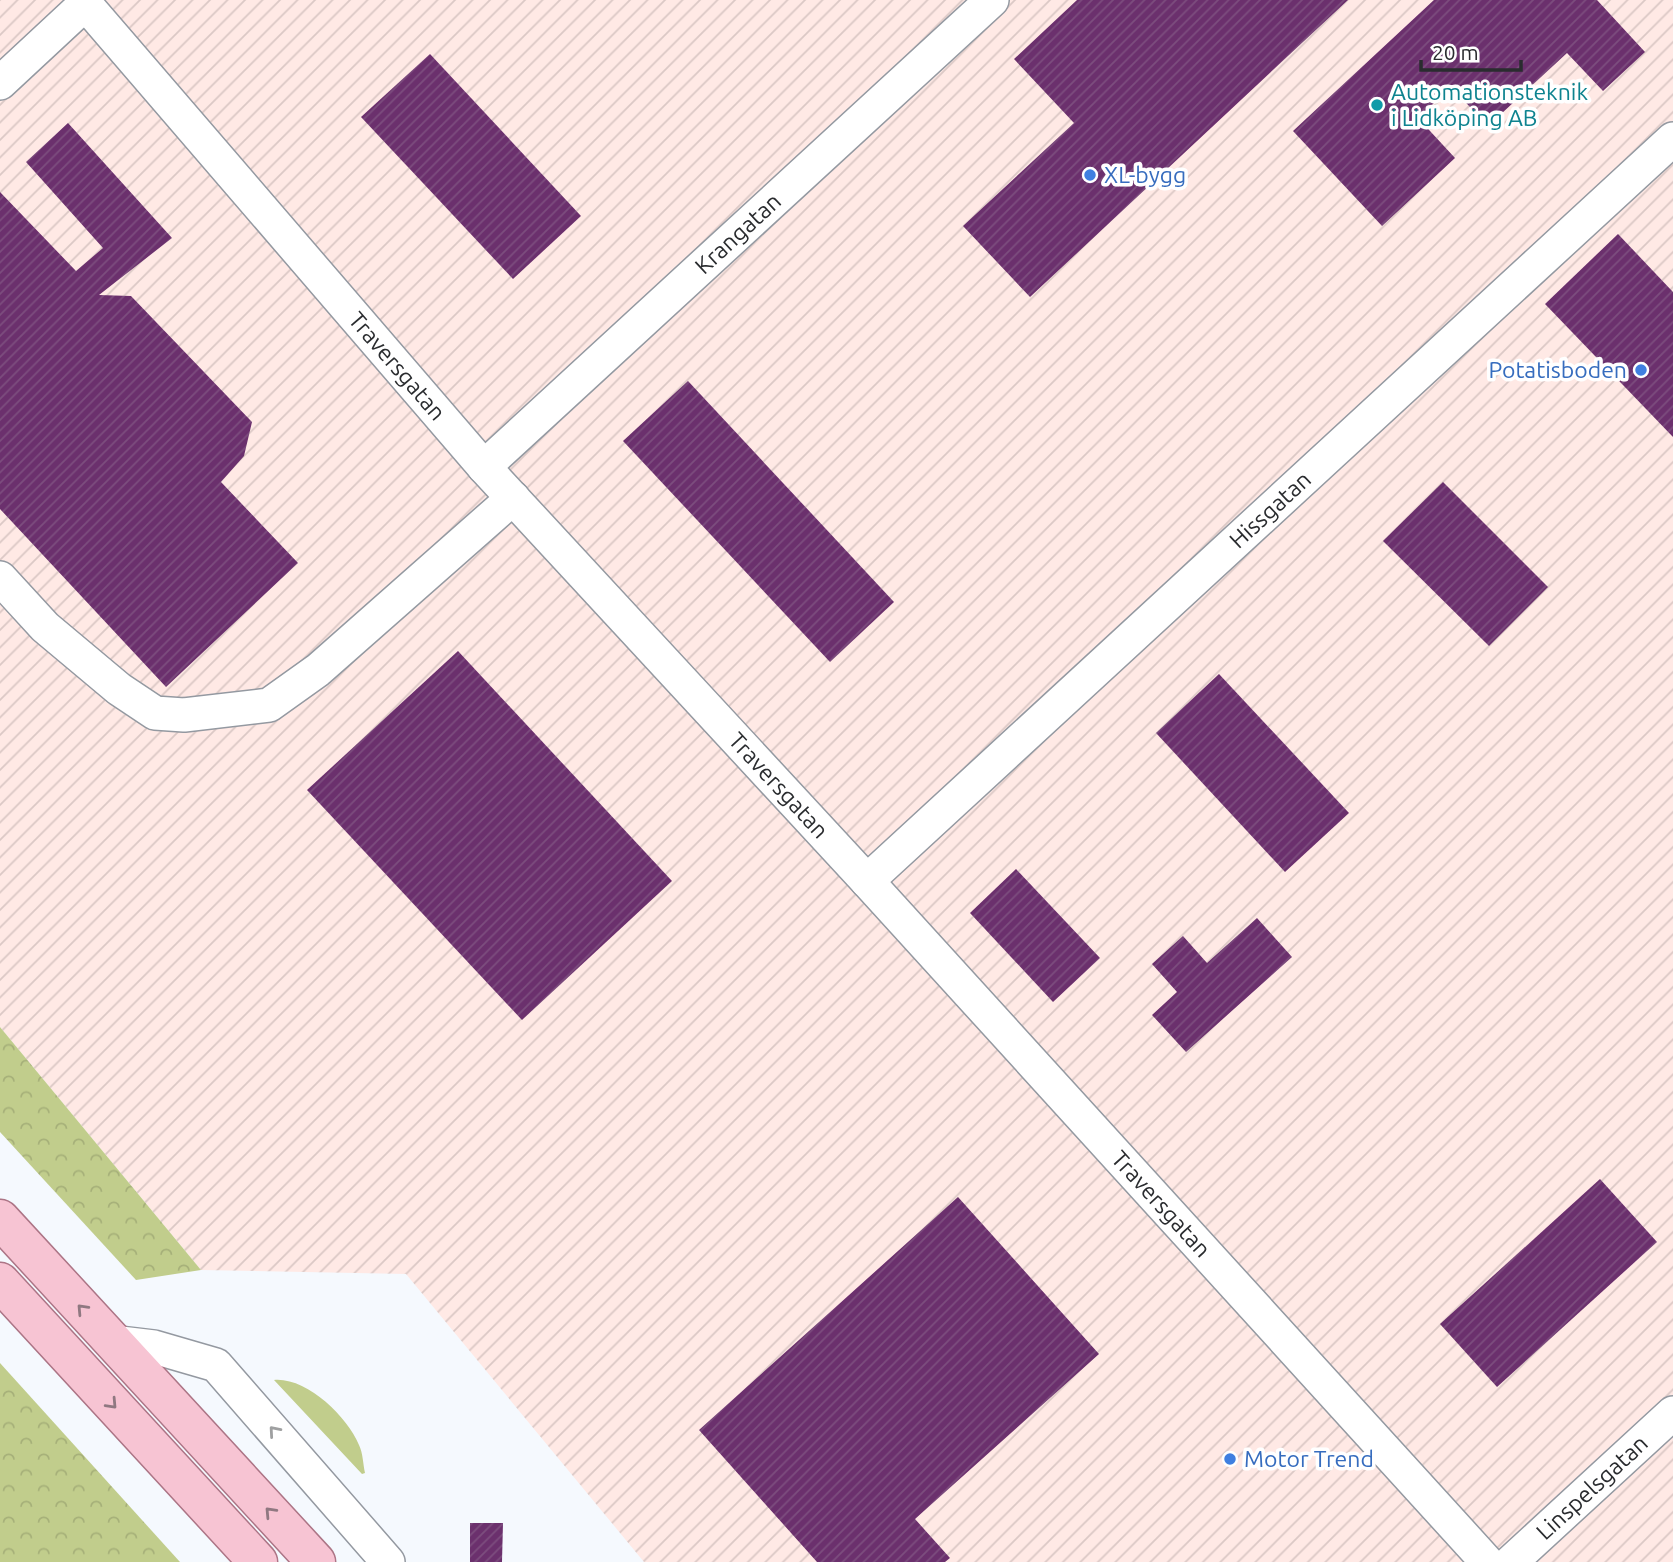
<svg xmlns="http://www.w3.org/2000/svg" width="1673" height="1562" font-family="Ubuntu,sans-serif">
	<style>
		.industrial { fill: url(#industrial-furrows) }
		.green { fill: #c1cd8c }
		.forest { fill: url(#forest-crowns) }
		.building { fill: url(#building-hatch) }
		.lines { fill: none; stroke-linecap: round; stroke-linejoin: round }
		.minor-casing { stroke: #9499a1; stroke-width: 36 }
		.major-casing { stroke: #ac7586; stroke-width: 41 }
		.minor { stroke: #fff; stroke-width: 33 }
		.major { stroke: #f7c4d3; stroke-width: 38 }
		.oneway { stroke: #907881 }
		.oneway2 { stroke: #9fa0a1 }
		.culture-dot { fill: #0f9aa8; stroke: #fff; stroke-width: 2.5 }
		.shop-dot { fill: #3f7fe0; stroke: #fff; stroke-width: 2.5 }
		.labels { text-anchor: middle; stroke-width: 7; stroke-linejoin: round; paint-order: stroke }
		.culture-label { font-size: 23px; fill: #0d838f; stroke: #fff; text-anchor: start }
		.shop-label { font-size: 23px; fill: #366cbe; stroke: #fff; text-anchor: start }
		.street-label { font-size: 23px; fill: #2a2c2f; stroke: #fff }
	</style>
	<defs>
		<pattern id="industrial-furrows" width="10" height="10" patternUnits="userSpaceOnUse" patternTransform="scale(1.75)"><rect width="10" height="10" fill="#ffe9e5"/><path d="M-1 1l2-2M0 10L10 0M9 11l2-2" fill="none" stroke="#dbc8c5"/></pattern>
		<pattern id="forest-crowns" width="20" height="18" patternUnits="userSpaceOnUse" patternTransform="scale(1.75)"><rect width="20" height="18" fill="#c1cd8c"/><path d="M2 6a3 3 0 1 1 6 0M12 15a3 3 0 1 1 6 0" fill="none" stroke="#a6b079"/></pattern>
		<pattern id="building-hatch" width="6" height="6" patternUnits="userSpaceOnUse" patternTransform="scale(1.75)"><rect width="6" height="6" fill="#6b306d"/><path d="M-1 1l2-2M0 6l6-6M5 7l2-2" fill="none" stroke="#7c4d7e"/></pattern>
	</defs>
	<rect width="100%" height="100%" fill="#f5f9fe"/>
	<polygon class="industrial" points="0,0 1673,0 1673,1562 644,1562 406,1274 201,1270 0,1027"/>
	<path class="green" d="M274 1380C306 1377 347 1416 359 1445 363 1453 363 1464 365 1473L362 1474Z"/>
	<g class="forest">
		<polygon points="0,1027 201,1270 136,1280 0,1132"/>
		<polygon points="0,1363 180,1562 0,1562"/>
	</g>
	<g class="building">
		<polygon points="1077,0 1348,0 1030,297 963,226 1074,123 1014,59"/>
		<polygon points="1434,0 1597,0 1645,52 1603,91 1567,53 1488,126 1451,87 1418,118 1455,158 1382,226 1293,131"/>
		<polygon points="430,54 581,216 513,279 361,117"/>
		<polygon points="68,123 172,238 99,295 131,296 252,422 244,456 221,482 298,563 166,687 0,509 0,192 76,271 103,248 26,162"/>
		<polygon points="1618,234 1673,292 1673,437 1545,304"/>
		<polygon points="688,381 894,602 830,662 623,441"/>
		<polygon points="1443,482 1548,587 1489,646 1383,541"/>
		<polygon points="458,651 672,881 522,1020 307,790"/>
		<polygon points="1219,674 1349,813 1285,872 1156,733"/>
		<polygon points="1016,869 1100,958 1053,1002 970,913"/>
		<polygon points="1257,918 1292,957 1186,1052 1152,1015 1177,992 1152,964 1183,936 1207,963"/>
		<polygon points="1600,1179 1657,1242 1497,1387 1440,1324"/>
		<polygon points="958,1197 1099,1354 915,1519 950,1558 945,1562 817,1562 699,1430"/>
		<polygon points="470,1523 503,1523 502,1562 470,1562"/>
	</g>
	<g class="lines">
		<g class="minor-casing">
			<g id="minor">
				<path id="s1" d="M82 0 484 467 867 881 1487 1562"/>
				<polyline points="0,83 85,4"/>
				<path id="s2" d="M484 467 992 0"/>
				<polyline points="0,578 45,627 119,689 155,713 184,715 269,705 318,670 513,498"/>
				<path id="s3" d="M867 881 1673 139"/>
				<polyline points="112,1342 154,1347 216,1365 388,1562"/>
				<path id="s4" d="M1511 1562 1673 1413"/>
			</g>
		</g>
		<g class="major-casing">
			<g id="major">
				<polyline points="0,1219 316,1562"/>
				<polyline points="0,1282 258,1562"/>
			</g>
		</g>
		<use href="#minor" class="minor"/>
		<use href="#major" class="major"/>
	</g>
	<defs><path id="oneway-chevron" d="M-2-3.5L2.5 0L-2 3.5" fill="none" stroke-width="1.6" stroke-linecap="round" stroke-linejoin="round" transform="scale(1.75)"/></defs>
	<g class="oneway">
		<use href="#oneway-chevron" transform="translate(82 1309) rotate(-133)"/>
		<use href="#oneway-chevron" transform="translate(112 1404) rotate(47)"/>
		<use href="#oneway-chevron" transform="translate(270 1512) rotate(-133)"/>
	</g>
	<use class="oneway2" href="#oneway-chevron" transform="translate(274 1431) rotate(-131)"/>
	<circle class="culture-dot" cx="1377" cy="105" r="7"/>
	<g class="shop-dot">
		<circle cx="1090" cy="175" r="7"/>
		<circle cx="1641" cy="370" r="7"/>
		<circle cx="1230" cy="1459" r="7"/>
	</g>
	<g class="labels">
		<g class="culture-label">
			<text x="1391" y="100">Automationsteknik<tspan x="1391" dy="26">i Lidköping AB</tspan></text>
		</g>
		<g class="shop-label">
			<text x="1104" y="183">XL-bygg</text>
			<text x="1627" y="378" text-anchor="end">Potatisboden</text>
			<text x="1244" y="1467">Motor Trend</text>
		</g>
		<g class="street-label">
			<text dy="8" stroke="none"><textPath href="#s2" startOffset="345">Krangatan</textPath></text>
			<text dy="8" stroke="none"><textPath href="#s1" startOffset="483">Traversgatan</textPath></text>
			<text dy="8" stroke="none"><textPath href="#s3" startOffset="548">Hissgatan</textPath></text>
			<text dy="8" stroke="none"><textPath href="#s1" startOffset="1050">Traversgatan</textPath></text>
			<text dy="8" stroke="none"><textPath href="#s1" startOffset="1617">Traversgatan</textPath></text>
			<text dy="8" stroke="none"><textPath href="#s4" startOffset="110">Linspelsgatan</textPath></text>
		</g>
	</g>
	<path d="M1421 60v10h100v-10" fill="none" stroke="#2a2c2f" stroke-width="3.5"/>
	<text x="1432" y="60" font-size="21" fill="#2a2c2f" stroke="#ffffff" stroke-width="5" paint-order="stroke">20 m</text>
</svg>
